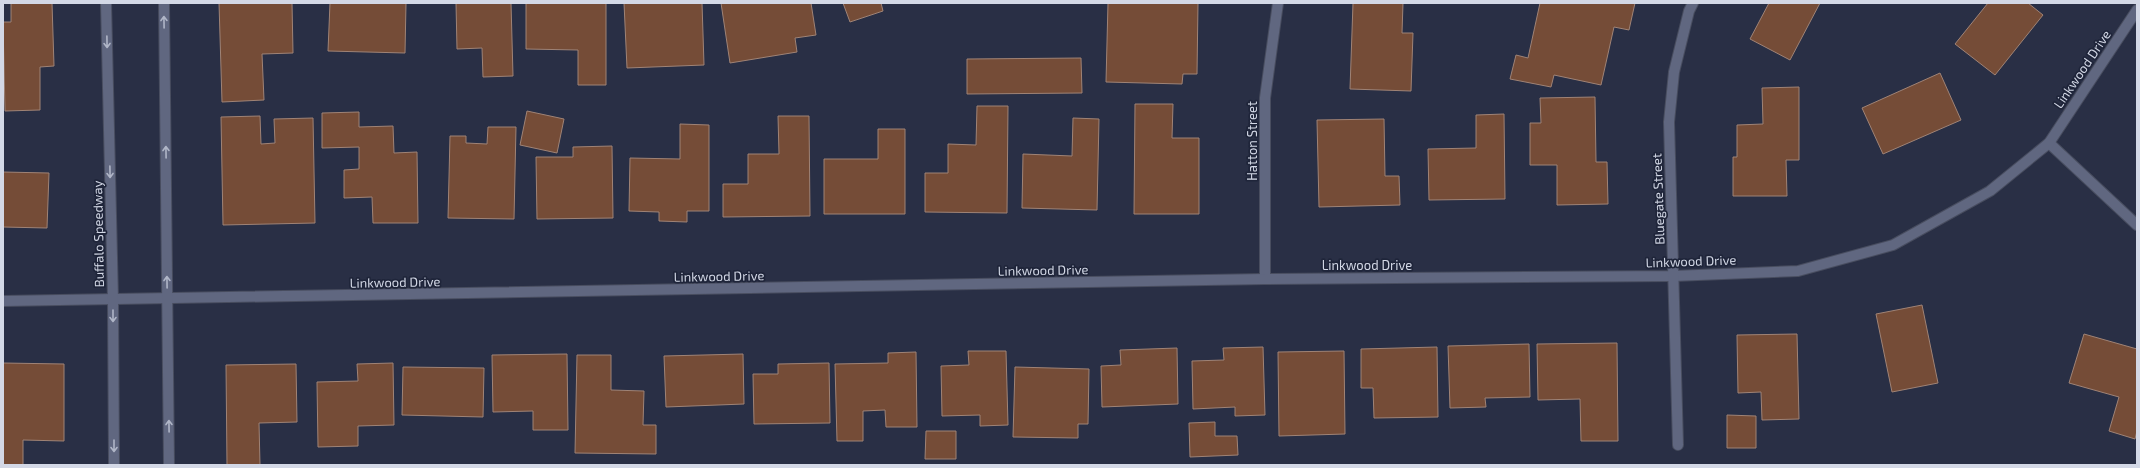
<svg xmlns="http://www.w3.org/2000/svg" width="2140" height="468" font-family="'Exo 2',sans-serif">
	<style>
		.building { fill: #754c37; stroke: #9f8376 }
		.lines { fill: none; stroke-linecap: round; stroke-linejoin: round }
		.street-casing { stroke: #484d5f; stroke-width: 12 }
		.secondary-casing { stroke: #484d5f; stroke-width: 12 }
		.street { stroke: #606780; stroke-width: 10 }
		.secondary { stroke: #606780; stroke-width: 10 }
		.oneway { stroke: #b0b6c7 }
		.labels { text-anchor: middle; stroke-width: 3.5; stroke-linejoin: round; paint-order: stroke }
		.street-label { font-size: 13px; fill: #d3d8e6; stroke: #1f253a }
	</style>
	<rect width="100%" height="100%" fill="#292f45"/>
	<g class="building">
		<polygon points="11,3 52,3 54,66 40,67 40,110 5,111 3,22 11,22"/>
		<polygon points="219,3 292,3 293,53 262,54 264,100 222,102"/>
		<polygon points="330,3 406,3 405,53 328,51"/>
		<polygon points="456,3 511,3 513,76 483,77 482,48 457,49"/>
		<polygon points="526,3 606,3 606,85 578,85 578,50 526,49"/>
		<polygon points="624,3 702,3 704,65 627,68"/>
		<polygon points="721,3 811,3 816,35 795,38 797,52 730,63"/>
		<polygon points="843,3 881,3 883,11 850,22"/>
		<polygon points="1108,3 1198,3 1197,74 1183,74 1182,84 1106,82"/>
		<polygon points="1353,3 1403,3 1402,33 1413,33 1411,91 1350,89"/>
		<polygon points="1540,3 1635,3 1629,30 1614,27 1601,85 1554,75 1551,87 1510,79 1516,55 1528,58"/>
		<polygon points="1769,3 1820,3 1790,60 1750,39"/>
		<polygon points="1988,3 2028,3 2043,15 1995,75 1955,44"/>
		<polygon points="1081,58 1082,93 967,94 967,59"/>
		<polygon points="1940,73 1961,120 1883,154 1862,108"/>
		<polygon points="1799,87 1799,160 1786,160 1787,196 1733,196 1733,157 1737,157 1737,125 1763,124 1762,88"/>
		<polygon points="1595,97 1596,162 1607,162 1608,204 1557,205 1557,165 1530,165 1530,123 1541,123 1540,98"/>
		<polygon points="1135,104 1173,104 1172,138 1199,138 1199,214 1134,214"/>
		<polygon points="977,106 1008,106 1007,213 925,212 925,173 948,173 948,144 976,145"/>
		<polygon points="527,111 564,119 557,153 520,145"/>
		<polygon points="359,112 359,127 393,126 394,153 417,152 418,223 373,223 372,197 344,198 344,170 359,169 359,147 322,148 322,113"/>
		<polygon points="1504,114 1505,199 1429,200 1428,149 1476,148 1476,115"/>
		<polygon points="260,116 261,144 275,143 274,119 313,118 315,223 223,225 221,117"/>
		<polygon points="778,116 809,116 810,216 723,217 723,184 748,184 748,154 779,154"/>
		<polygon points="1073,118 1099,119 1097,210 1022,208 1023,154 1072,156"/>
		<polygon points="1384,119 1385,176 1399,176 1400,205 1319,207 1317,120"/>
		<polygon points="680,124 709,125 709,211 687,211 687,222 659,221 659,212 629,211 630,158 680,159"/>
		<polygon points="488,127 516,127 514,219 448,218 450,136 466,136 466,143 487,144"/>
		<polygon points="878,129 905,129 905,214 824,214 824,159 878,159"/>
		<polygon points="612,146 613,218 537,219 536,157 573,157 573,147"/>
		<polygon points="3,172 49,173 47,228 3,227"/>
		<polygon points="1922,305 1938,383 1892,392 1876,314"/>
		<polygon points="1797,334 1799,419 1762,420 1761,392 1738,393 1737,335"/>
		<polygon points="2084,334 2137,349 2137,431 2135,439 2109,431 2119,397 2069,383"/>
		<polygon points="1617,343 1618,441 1581,441 1580,399 1538,400 1537,344"/>
		<polygon points="1529,344 1530,397 1485,398 1486,407 1450,408 1448,346"/>
		<polygon points="1263,347 1265,415 1235,416 1235,407 1193,409 1192,361 1224,360 1223,348"/>
		<polygon points="1437,347 1438,417 1374,418 1373,388 1361,388 1361,349"/>
		<polygon points="1177,348 1178,404 1102,407 1101,366 1121,365 1120,350"/>
		<polygon points="968,351 1006,351 1008,425 980,426 980,415 942,416 941,366 969,365"/>
		<polygon points="1344,351 1345,434 1279,436 1278,352"/>
		<polygon points="916,352 917,427 886,427 885,410 863,411 863,441 837,441 835,364 888,363 888,353"/>
		<polygon points="567,354 568,430 533,430 533,411 493,412 492,355"/>
		<polygon points="743,354 744,404 666,407 664,356"/>
		<polygon points="577,355 611,355 611,390 644,391 643,425 656,425 656,454 575,453"/>
		<polygon points="3,363 64,364 64,441 23,440 23,465 3,465"/>
		<polygon points="393,363 394,425 358,426 358,446 318,447 317,382 358,381 357,364"/>
		<polygon points="829,363 830,423 754,424 753,374 778,374 778,364"/>
		<polygon points="296,364 297,422 259,423 260,465 227,465 226,365"/>
		<polygon points="403,367 484,368 483,417 402,415"/>
		<polygon points="1015,367 1089,369 1088,424 1078,424 1078,438 1013,437"/>
		<polygon points="1727,415 1756,416 1756,448 1727,448"/>
		<polygon points="1215,422 1215,436 1237,436 1238,455 1190,457 1189,423"/>
		<polygon points="926,431 956,431 956,459 925,459"/>
	</g>
	<g class="lines">
		<g class="street-casing">
			<g id="street">
				<polyline points="2049,143 2137,225"/>
				<polyline points="1265,279 1265,98 1278,3"/>
				<polyline points="3,301 1265,279 1673,276 1798,271 1893,245 1990,191 2049,143 2137,10"/>
				<polyline points="1678,445 1669,122 1674,72 1689,11 1693,3"/>
			</g>
		</g>
		<g class="secondary-casing">
			<g id="secondary">
				<polyline points="106,3 113,300 114,465"/>
				<polyline points="164,3 169,465"/>
			</g>
		</g>
		<use href="#street" class="street"/>
		<use href="#secondary" class="secondary"/>
	</g>
	<defs><path id="oneway-shaft" d="M-6 0H5M1.5-3L5.5 0L1.5 3" fill="none" stroke-width="1.6" stroke-linecap="round" stroke-linejoin="round"/></defs>
	<g class="oneway">
		<use href="#oneway-shaft" transform="translate(164 22) rotate(-91)"/>
		<use href="#oneway-shaft" transform="translate(107 42) rotate(89)"/>
		<use href="#oneway-shaft" transform="translate(166 152) rotate(-91)"/>
		<use href="#oneway-shaft" transform="translate(110 172) rotate(89)"/>
		<use href="#oneway-shaft" transform="translate(167 282) rotate(-91)"/>
		<use href="#oneway-shaft" transform="translate(113 316) rotate(90)"/>
		<use href="#oneway-shaft" transform="translate(169 426) rotate(-91)"/>
		<use href="#oneway-shaft" transform="translate(114 446) rotate(90)"/>
	</g>
	<g class="labels">
		<g class="street-label">
			<text transform="translate(2082 69) rotate(-56)" y="5">Linkwood Drive</text>
			<text transform="translate(1252 141) rotate(-90)" y="5">Hatton Street</text>
			<text transform="translate(1658 199) rotate(-92)" y="5">Bluegate Street</text>
			<text transform="translate(98 234) rotate(-91)" y="5">Buffalo Speedway</text>
			<text transform="translate(1691 261) rotate(-2)" y="5">Linkwood Drive</text>
			<text x="1367" y="270">Linkwood Drive</text>
			<text transform="translate(1043 270) rotate(-1)" y="5">Linkwood Drive</text>
			<text transform="translate(719 276) rotate(-1)" y="5">Linkwood Drive</text>
			<text transform="translate(395 282) rotate(-1)" y="5">Linkwood Drive</text>
		</g>
	</g>
	<rect width="2140" height="468" fill="none" stroke="#d3d8e6" stroke-width="8"/>
</svg>
